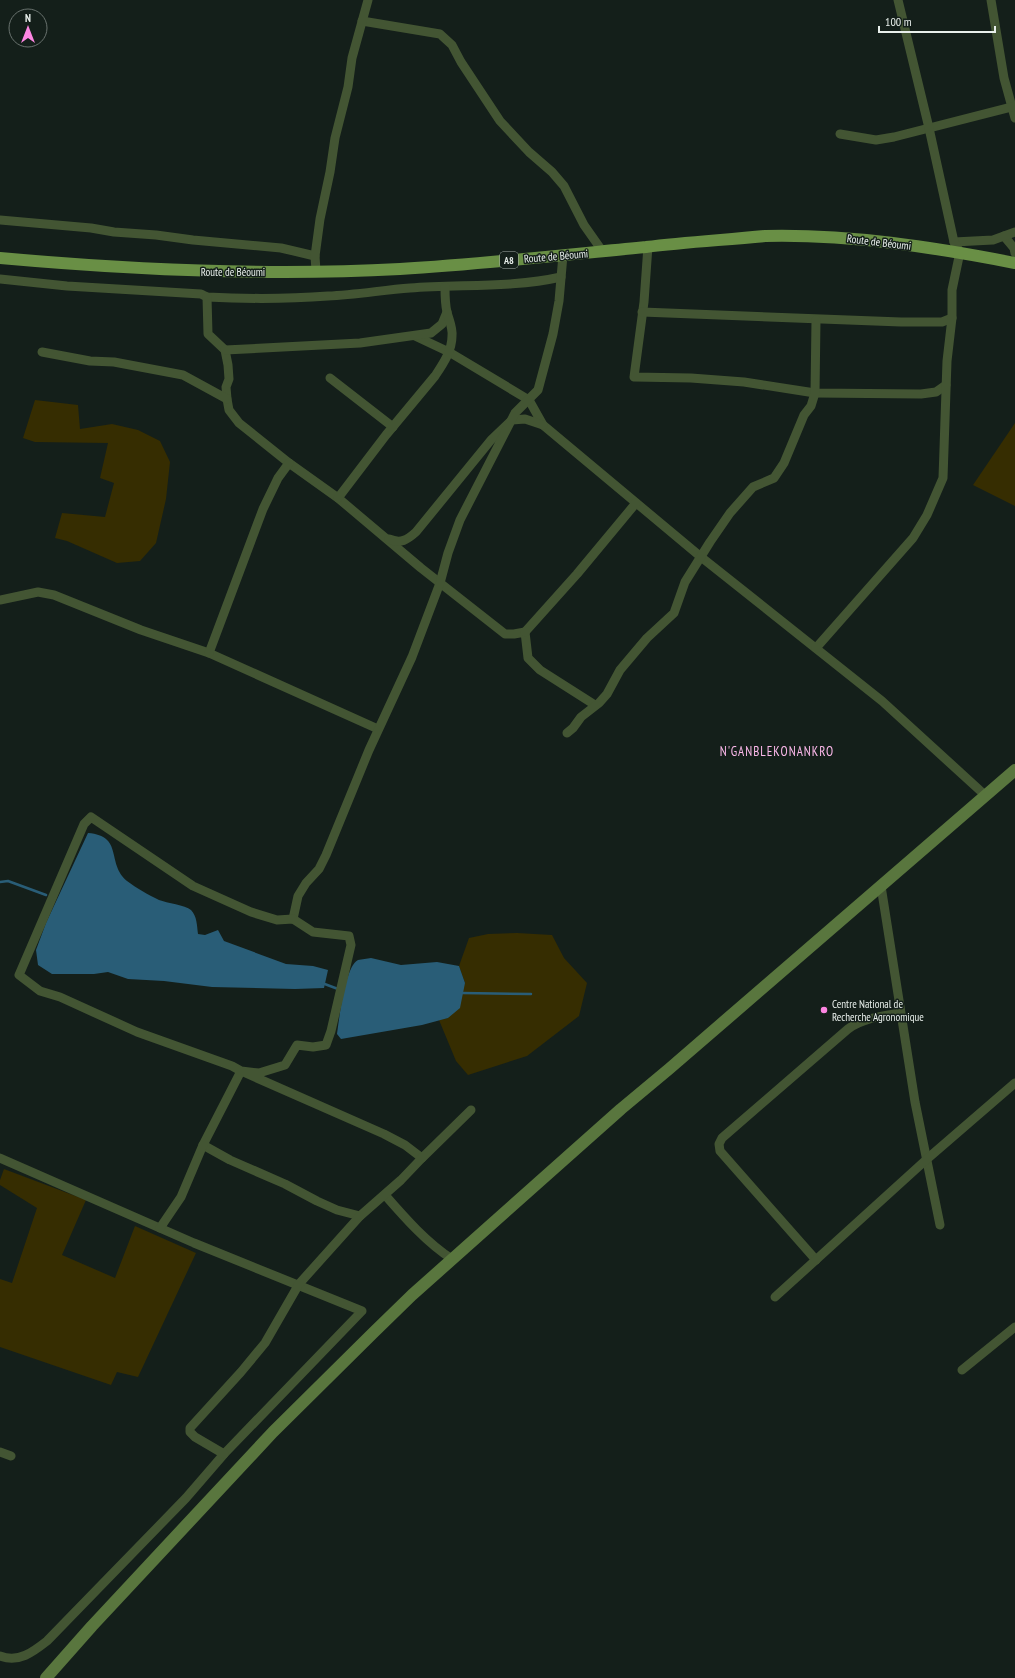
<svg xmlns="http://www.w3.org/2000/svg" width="1015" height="1678" font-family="'PT Sans Narrow',sans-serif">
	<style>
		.green { fill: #362d01 }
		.water { fill: #295d77 }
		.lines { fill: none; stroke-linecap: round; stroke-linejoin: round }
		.stream { stroke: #295d77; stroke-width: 2.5 }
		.minor { stroke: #435533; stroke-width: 9 }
		.secondary { stroke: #59763e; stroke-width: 12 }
		.primary { stroke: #698f45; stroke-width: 12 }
		.poi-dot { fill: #fd86e2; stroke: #141f1a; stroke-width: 1.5 }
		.labels { text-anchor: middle; stroke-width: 3; stroke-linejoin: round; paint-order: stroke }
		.shield { fill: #141f1a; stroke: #a8b1ac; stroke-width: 1 }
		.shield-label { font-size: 10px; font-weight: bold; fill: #e8efeb }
		.street-label { font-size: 11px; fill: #e8efeb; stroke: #141f1a }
		.poi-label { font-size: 11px; fill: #e8efeb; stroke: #141f1a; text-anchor: start }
		.quarter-label { font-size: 13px; letter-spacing: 1px; fill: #fab7e9; stroke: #141f1a }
	</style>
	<rect width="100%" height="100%" fill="#141f1a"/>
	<g class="green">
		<polygon points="35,400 78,405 80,429 112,424 138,430 160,441 170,462 166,499 156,543 140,561 117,563 67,541 55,538 62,513 105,517 114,483 100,478 108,443 35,442 23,438"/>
		<polygon points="1015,423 1015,506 973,485"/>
		<polygon points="517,933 552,935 564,958 587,983 579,1016 527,1056 468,1075 456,1061 439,1020 448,1018 465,983 459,966 469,938 488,934"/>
		<polygon points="4,1169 86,1200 62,1255 115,1278 135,1226 196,1253 138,1377 117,1372 111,1385 0,1347 0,1279 12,1283 37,1208 0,1185 0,1180"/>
	</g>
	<g class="water">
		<path d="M88 833C124 836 106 863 127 881 136 888 149 895 159 900 167 903 185 905 191 910 197 916 197 926 198 934L205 935 218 930 224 941 286 964 313 966 328 970 324 988 295 989 212 987 164 981 128 979 108 972 94 974H52L38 965 36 950 46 923Z"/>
		<path d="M371 958 401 965 437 962 459 966 465 983 460 1008 448 1018 422 1025 341 1039 337 1034C339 1020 345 966 358 960 362 959 367 959 371 958Z"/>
	</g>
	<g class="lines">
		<g class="stream">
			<polyline points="0,882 8,881 46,895"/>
			<polyline points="322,983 338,989"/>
			<polyline points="462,993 531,994"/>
		</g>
		<g class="minor">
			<polyline points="991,0 1004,78 1015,118"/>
			<polyline points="362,21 440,34 452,45 461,62 500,121 529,152 552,172 564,186 584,225 603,252"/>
			<polyline points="840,134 876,140 894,137 1015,106"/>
			<polyline points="0,220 91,228 114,232 156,235 193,240 281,248 315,256"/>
			<polyline points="1004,236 1014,248 1015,253"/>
			<polyline points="954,242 993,240 1015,232"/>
			<polyline points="648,246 644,302 634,377 691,378 744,382 815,393 921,394 936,392 946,385"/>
			<polyline points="316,271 315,256 320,219 330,172 335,138 348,87 352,58 368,0"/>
			<path d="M0 279 67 286 201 294 207 297C247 299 288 299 328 296 355 295 383 290 410 288 460 284 512 288 561 277"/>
			<polyline points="207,297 208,334 225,350 228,365 229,379 226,387 227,399 229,410 239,423 289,463 338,498 421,568 505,634 514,634 525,632 528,658 540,670 595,705"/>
			<polyline points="642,312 901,322 942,322 952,318"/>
			<polyline points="415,336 449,352 529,400 543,425 701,557 882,701 986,796"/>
			<polyline points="225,350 360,343 431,333 442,324 447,312"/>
			<polyline points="42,352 90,361 114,362 183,375 227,399"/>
			<polyline points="330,378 393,427"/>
			<path d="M338 498 386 435 435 376C443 364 452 351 452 336 453 328 449 320 447 312 445 304 445 295 445 287"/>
			<path d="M389 539C401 544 407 540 416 532L491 440 512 420 525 419 543 425"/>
			<polyline points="0,600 38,592 54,595 141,630 209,653 378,729"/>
			<polyline points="525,632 577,574 636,503"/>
			<polyline points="816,648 913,538 927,515 943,478 947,361 952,318 952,290 960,252 954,242 929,128 898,0"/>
			<polyline points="209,653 263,509 278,478 289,463"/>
			<polyline points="567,733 573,728 581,717 599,703 607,694 620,670 647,638 674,613 685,582 710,542 730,513 753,487 774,478 784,463 804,415 811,406 815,393 816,320"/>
			<polyline points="881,886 915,1102 940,1225"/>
			<polyline points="293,919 298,896 306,883 319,869 326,855 369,750 412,657 440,583 448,553 460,520 515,413 538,390 553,334 559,301 563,255"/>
			<polyline points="203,1145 230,1160 285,1184 317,1201 337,1210 360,1216"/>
			<path d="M0 1158 194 1243 362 1311 224 1454 186 1498 47 1641C33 1652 19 1663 0 1656"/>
			<path d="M385 1195C405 1218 427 1243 452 1259"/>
			<polyline points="160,1228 181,1197 203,1145 241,1071 259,1073 285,1065 297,1045 313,1047 326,1045 331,1031 351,945 349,936 313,932 293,919 277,920 251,912 193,886 91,817 84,824 19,975 40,991 60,997 137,1032 232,1066 241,1071 384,1134 405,1145 422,1158"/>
			<path d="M816 1260 720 1151 719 1144 722 1138 848 1029C863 1018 883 1016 900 1013"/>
			<polyline points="775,1297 927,1159 1015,1083"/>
			<polyline points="962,1370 1015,1327"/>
			<polyline points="0,1452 11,1456"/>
			<polyline points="224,1454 195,1437 190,1432 190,1428 241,1372 265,1343 299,1284 360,1216 401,1180 422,1158 471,1110"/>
		</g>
		<polyline class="secondary" points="46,1678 92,1626 273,1432 373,1333 412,1295 621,1109 669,1069 1015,770"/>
		<path class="primary" d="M0 258C133 270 267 276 400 269 482 264 564 255 646 247 686 242 725 240 765 236 849 234 933 247 1015 263"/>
	</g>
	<circle class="poi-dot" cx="824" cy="1010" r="4"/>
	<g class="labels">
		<rect class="shield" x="500" y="252" width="18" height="16" rx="3"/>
		<g class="shield-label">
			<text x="509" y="264">A8</text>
		</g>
		<g class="street-label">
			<text transform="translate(879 242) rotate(7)" y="4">Route de Béoumi</text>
			<text transform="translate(556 256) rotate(-5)" y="4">Route de Béoumi</text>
			<text x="233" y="276">Route de Béoumi</text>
		</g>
		<g class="poi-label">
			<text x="832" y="1008">Centre National de<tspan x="832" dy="13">Recherche Agronomique</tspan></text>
		</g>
		<g class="quarter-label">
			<text x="777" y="756">N'GANBLEKONANKRO</text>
		</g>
	</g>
	<g transform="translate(28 28)"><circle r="19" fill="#141f1a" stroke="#69726e"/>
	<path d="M0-3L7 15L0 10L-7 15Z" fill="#fd86e2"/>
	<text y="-6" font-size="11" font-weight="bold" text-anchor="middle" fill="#e8efeb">N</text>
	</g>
	<path d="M879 26v6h116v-6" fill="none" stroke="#e8efeb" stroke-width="2"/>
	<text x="885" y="26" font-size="12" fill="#e8efeb" stroke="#141f1a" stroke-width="3" paint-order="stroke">100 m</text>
</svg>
